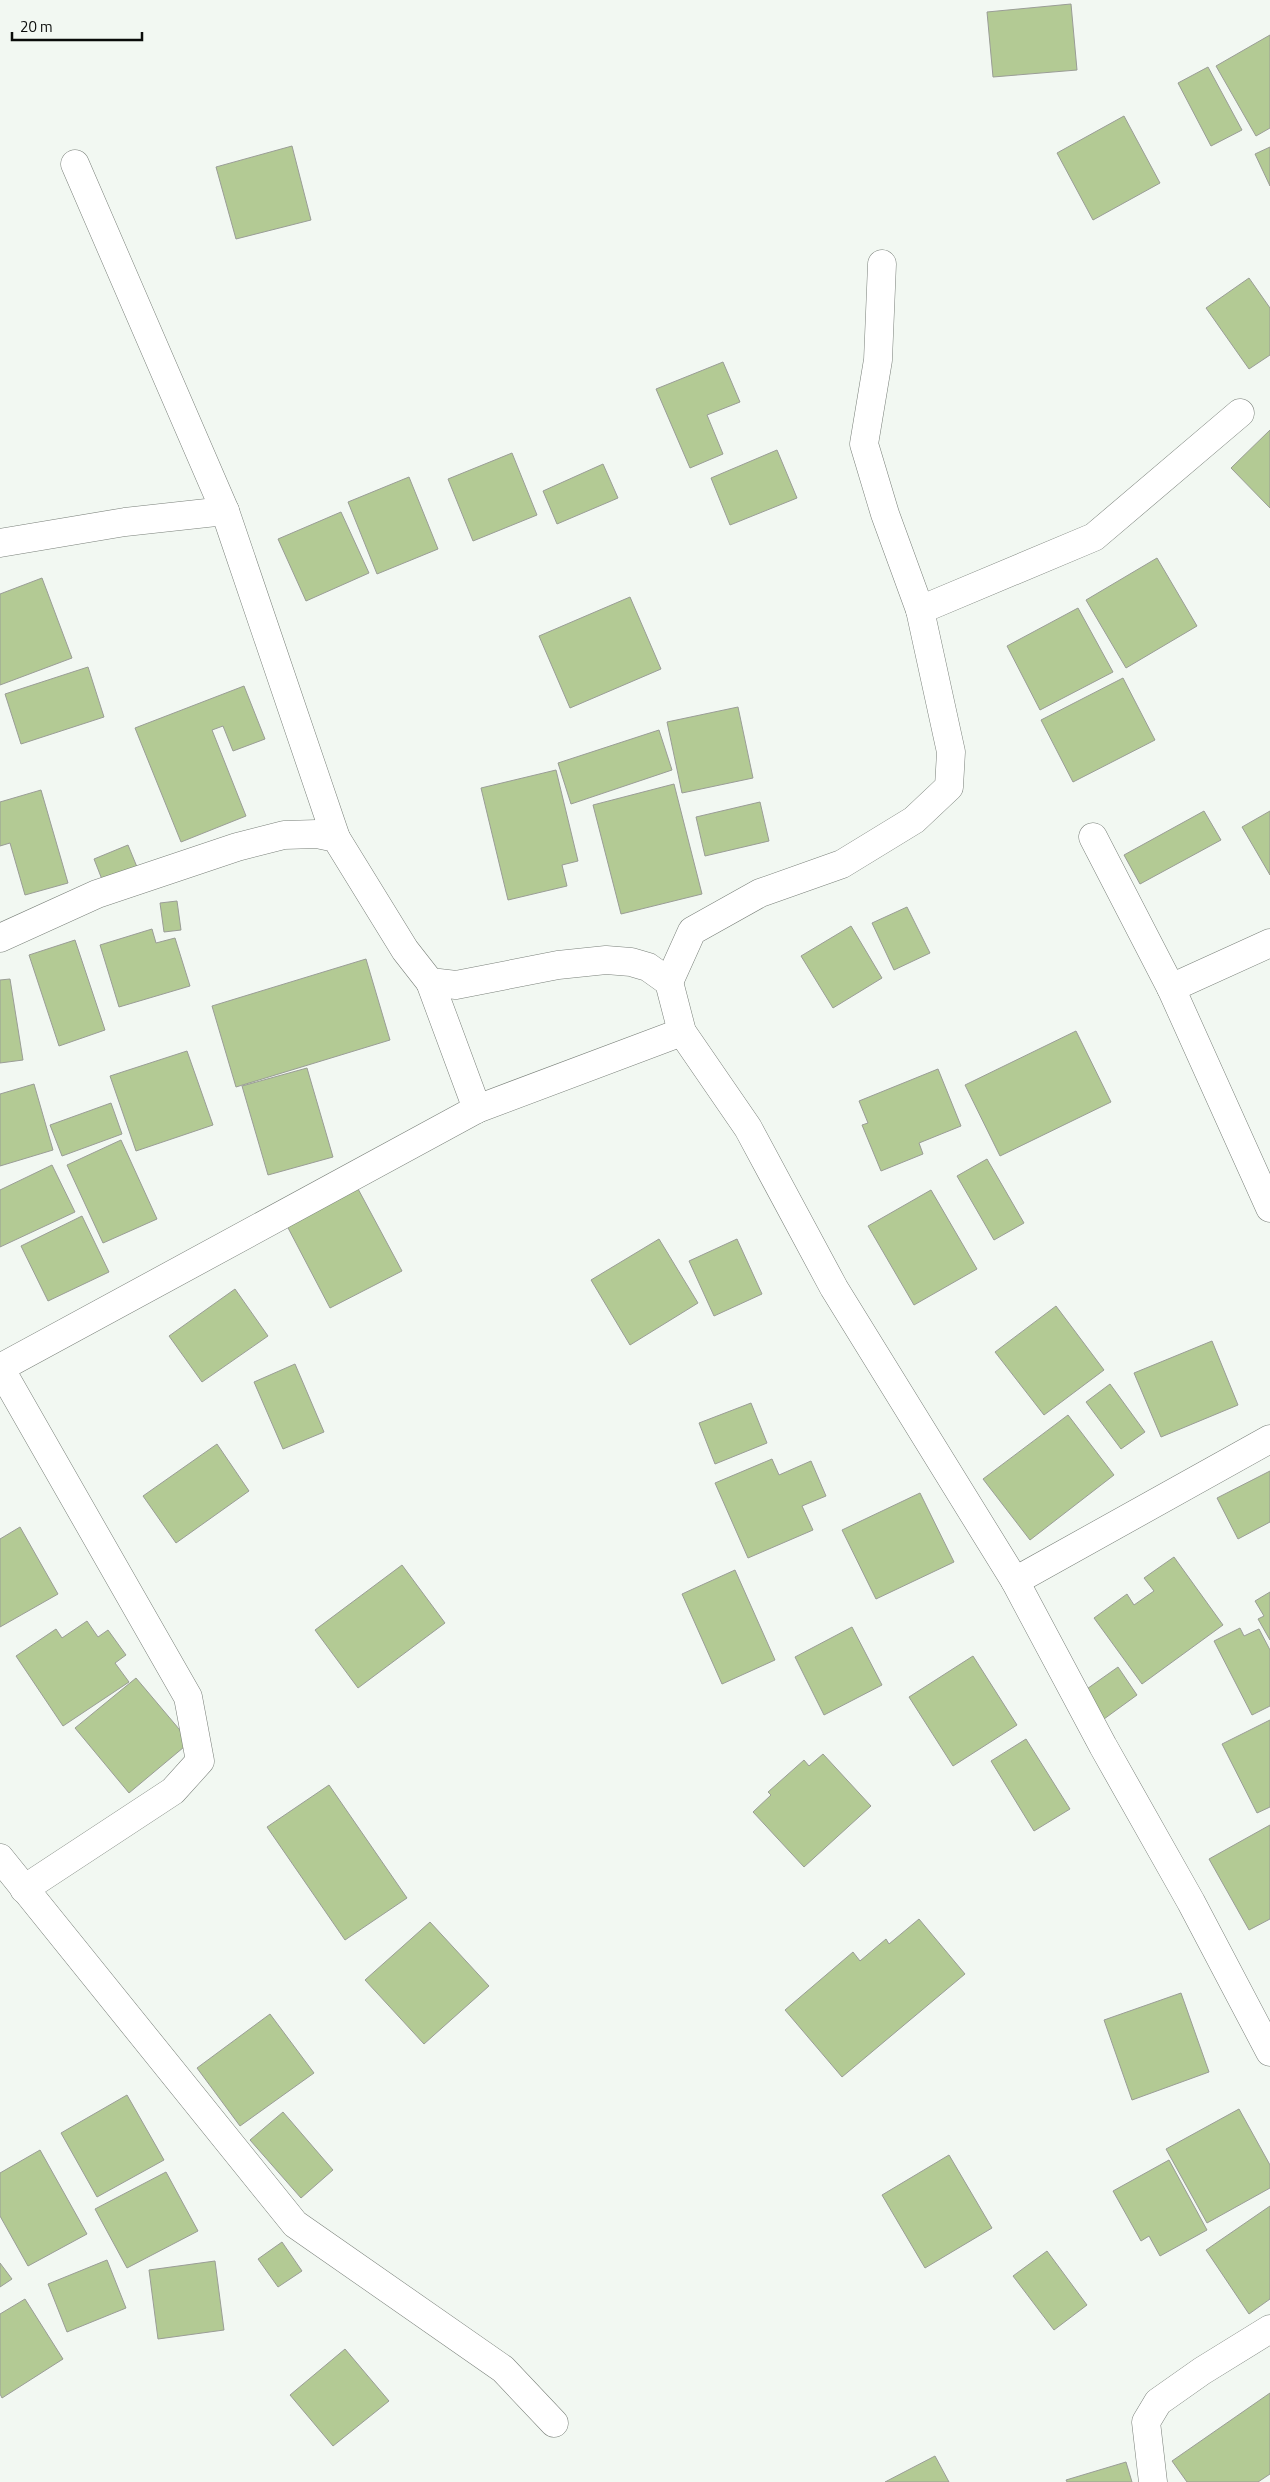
<svg xmlns="http://www.w3.org/2000/svg" width="1270" height="2482" font-family="'Titillium Web',sans-serif">
	<style>
		.building { fill: #b3ca94; stroke: #9a9d96 }
		.lines { fill: none; stroke-linecap: round; stroke-linejoin: round }
		.street-casing { stroke: #7a807a; stroke-width: 29 }
		.street { stroke: #fff; stroke-width: 28 }
	</style>
	<rect width="100%" height="100%" fill="#f2f8f2"/>
	<g class="building">
		<polygon points="1071,4 1077,70 993,77 987,12"/>
		<polygon points="1270,35 1270,128 1256,136 1216,66"/>
		<polygon points="1208,67 1242,130 1211,146 1178,83"/>
		<polygon points="1124,116 1160,183 1093,220 1057,153"/>
		<polygon points="292,146 311,220 236,239 216,167"/>
		<polygon points="1270,147 1270,186 1255,154"/>
		<polygon points="1249,278 1270,308 1270,355 1249,369 1206,308"/>
		<polygon points="723,362 740,402 707,415 723,454 690,468 656,389"/>
		<polygon points="1270,430 1270,508 1231,468"/>
		<polygon points="777,450 797,498 730,525 711,478"/>
		<polygon points="512,453 537,515 473,541 448,479"/>
		<polygon points="603,464 618,498 557,524 543,491"/>
		<polygon points="409,477 438,549 377,574 348,502"/>
		<polygon points="341,512 369,573 306,601 278,539"/>
		<polygon points="1157,558 1197,626 1126,668 1086,600"/>
		<polygon points="42,578 72,658 0,685 0,594"/>
		<polygon points="630,597 661,669 570,708 539,636"/>
		<polygon points="1078,608 1113,672 1040,710 1007,646"/>
		<polygon points="88,667 104,717 21,744 5,694"/>
		<polygon points="1123,678 1155,740 1073,782 1041,720"/>
		<polygon points="244,686 265,739 233,751 223,726 212,730 246,816 181,842 135,728"/>
		<polygon points="738,707 753,778 682,793 667,722"/>
		<polygon points="659,730 672,770 571,804 558,763"/>
		<polygon points="556,770 578,861 562,865 567,886 508,900 481,788"/>
		<polygon points="674,784 702,894 621,914 593,805"/>
		<polygon points="41,790 68,883 25,895 10,843 0,846 0,802"/>
		<polygon points="760,802 769,841 705,856 696,817"/>
		<polygon points="1204,811 1221,840 1140,884 1124,855"/>
		<polygon points="1270,811 1270,875 1242,827"/>
		<polygon points="128,845 137,867 103,882 94,859"/>
		<polygon points="177,901 181,930 164,932 160,903"/>
		<polygon points="907,907 930,953 894,970 872,923"/>
		<polygon points="851,926 882,978 833,1008 801,956"/>
		<polygon points="152,929 156,943 175,938 190,986 119,1007 100,945"/>
		<polygon points="75,940 105,1030 59,1046 29,955"/>
		<polygon points="366,959 390,1040 236,1087 212,1006"/>
		<polygon points="10,979 23,1060 0,1063 0,980"/>
		<polygon points="1076,1031 1111,1102 1000,1156 965,1085"/>
		<polygon points="187,1051 213,1125 136,1151 110,1076"/>
		<polygon points="307,1068 333,1157 268,1175 242,1086"/>
		<polygon points="938,1069 961,1126 919,1143 923,1154 881,1171 862,1125 868,1123 859,1101"/>
		<polygon points="34,1084 53,1150 0,1166 0,1094"/>
		<polygon points="111,1103 122,1134 62,1156 50,1125"/>
		<polygon points="121,1140 157,1219 103,1243 67,1165"/>
		<polygon points="987,1159 1024,1223 994,1240 957,1176"/>
		<polygon points="52,1165 75,1212 0,1247 0,1190"/>
		<polygon points="357,1187 402,1271 330,1308 286,1224"/>
		<polygon points="931,1190 977,1269 914,1305 868,1226"/>
		<polygon points="82,1216 109,1272 48,1301 21,1246"/>
		<polygon points="659,1239 698,1303 630,1345 591,1280"/>
		<polygon points="737,1239 762,1294 714,1316 689,1261"/>
		<polygon points="235,1289 268,1336 202,1382 169,1336"/>
		<polygon points="1056,1306 1104,1370 1044,1415 995,1352"/>
		<polygon points="1212,1341 1238,1405 1161,1437 1134,1373"/>
		<polygon points="295,1364 324,1432 283,1449 254,1382"/>
		<polygon points="1110,1384 1145,1432 1121,1449 1086,1402"/>
		<polygon points="751,1403 767,1443 715,1464 699,1423"/>
		<polygon points="1068,1415 1114,1475 1030,1540 983,1479"/>
		<polygon points="217,1444 249,1491 176,1543 143,1496"/>
		<polygon points="772,1459 779,1475 811,1461 826,1496 802,1506 813,1530 748,1558 715,1483"/>
		<polygon points="1270,1471 1270,1522 1238,1539 1217,1498"/>
		<polygon points="920,1493 954,1562 876,1599 842,1530"/>
		<polygon points="20,1527 58,1594 0,1627 0,1539"/>
		<polygon points="1174,1557 1223,1625 1142,1684 1094,1618 1127,1594 1134,1605 1154,1591 1144,1578"/>
		<polygon points="402,1565 445,1623 358,1688 315,1630"/>
		<polygon points="735,1570 775,1660 722,1684 682,1594"/>
		<polygon points="1270,1592 1270,1640 1258,1619 1264,1616 1255,1601"/>
		<polygon points="87,1621 98,1637 108,1630 126,1655 115,1663 129,1682 63,1726 16,1656 56,1629 62,1638"/>
		<polygon points="852,1627 882,1685 824,1715 795,1657"/>
		<polygon points="1240,1628 1244,1636 1259,1629 1270,1650 1270,1706 1252,1715 1214,1641"/>
		<polygon points="973,1656 1017,1725 953,1766 909,1697"/>
		<polygon points="1118,1667 1137,1695 1104,1719 1084,1691"/>
		<polygon points="136,1678 190,1742 129,1793 75,1728"/>
		<polygon points="1270,1720 1270,1807 1257,1813 1222,1744"/>
		<polygon points="1026,1739 1070,1809 1034,1831 991,1761"/>
		<polygon points="823,1754 871,1806 804,1867 753,1812 771,1795 768,1792 804,1760 809,1766"/>
		<polygon points="329,1785 407,1898 345,1940 267,1827"/>
		<polygon points="1270,1825 1270,1919 1249,1930 1209,1859"/>
		<polygon points="919,1919 965,1974 842,2077 785,2010 853,1952 860,1961 886,1939 889,1944"/>
		<polygon points="430,1922 489,1986 424,2044 365,1980"/>
		<polygon points="1181,1993 1209,2072 1132,2100 1104,2020"/>
		<polygon points="270,2014 314,2073 240,2126 197,2068"/>
		<polygon points="127,2095 164,2160 97,2197 61,2133"/>
		<polygon points="1239,2109 1270,2165 1270,2188 1207,2223 1166,2149"/>
		<polygon points="283,2112 333,2170 301,2198 250,2140"/>
		<polygon points="40,2150 87,2234 28,2266 0,2216 0,2173"/>
		<polygon points="949,2155 992,2228 925,2268 882,2195"/>
		<polygon points="1169,2160 1207,2230 1160,2256 1149,2236 1141,2241 1113,2191"/>
		<polygon points="166,2172 198,2231 127,2268 95,2209"/>
		<polygon points="1270,2206 1270,2299 1249,2314 1206,2250"/>
		<polygon points="282,2242 302,2271 278,2287 258,2259"/>
		<polygon points="1047,2251 1087,2305 1054,2330 1013,2276"/>
		<polygon points="107,2260 126,2308 67,2332 48,2284"/>
		<polygon points="215,2261 224,2330 158,2339 149,2270"/>
		<polygon points="0,2263 12,2279 0,2287"/>
		<polygon points="25,2299 63,2359 2,2398 0,2394 0,2314"/>
		<polygon points="345,2349 389,2401 333,2446 290,2395"/>
		<polygon points="1270,2393 1270,2474 1258,2482 1187,2482 1172,2461"/>
		<polygon points="935,2456 949,2482 885,2482"/>
		<polygon points="1126,2462 1132,2482 1067,2482 1066,2480"/>
	</g>
	<g class="lines">
		<g class="street-casing">
			<g id="street">
				<polyline points="75,164 225,511 336,838"/>
				<polyline points="0,543 125,522 225,511"/>
				<polyline points="920,610 1094,537 1240,413"/>
				<polyline points="1093,837 1171,988 1270,1208"/>
				<polyline points="0,938 97,894 237,847 284,835 317,834 336,838 405,950 430,982 456,985 558,965 606,960 631,962 648,967 669,982 682,1032 748,1128 834,1288 1015,1581 1103,1746 1191,1902 1270,2052"/>
				<polyline points="430,982 477,1109"/>
				<polyline points="669,982 692,931 760,893 842,864 914,820 949,787 951,752 920,610 885,514 864,444 878,360 882,264"/>
				<polyline points="1171,988 1270,943"/>
				<polyline points="0,1368 477,1109 682,1032"/>
				<polyline points="0,1368 188,1697 200,1761 173,1791 24,1889"/>
				<polyline points="1015,1581 1270,1439"/>
				<polyline points="0,1858 295,2224 503,2369 554,2423"/>
				<polyline points="1153,2482 1146,2422 1158,2402 1202,2371 1270,2329"/>
			</g>
		</g>
		<use href="#street" class="street"/>
	</g>
	<path d="M12 32v8h130v-8" fill="none" stroke="#0a0c0a" stroke-width="2.5"/>
	<text x="20" y="32" font-size="15" fill="#0a0c0a" stroke="#f2f8f2" stroke-width="4" paint-order="stroke">20 m</text>
</svg>
